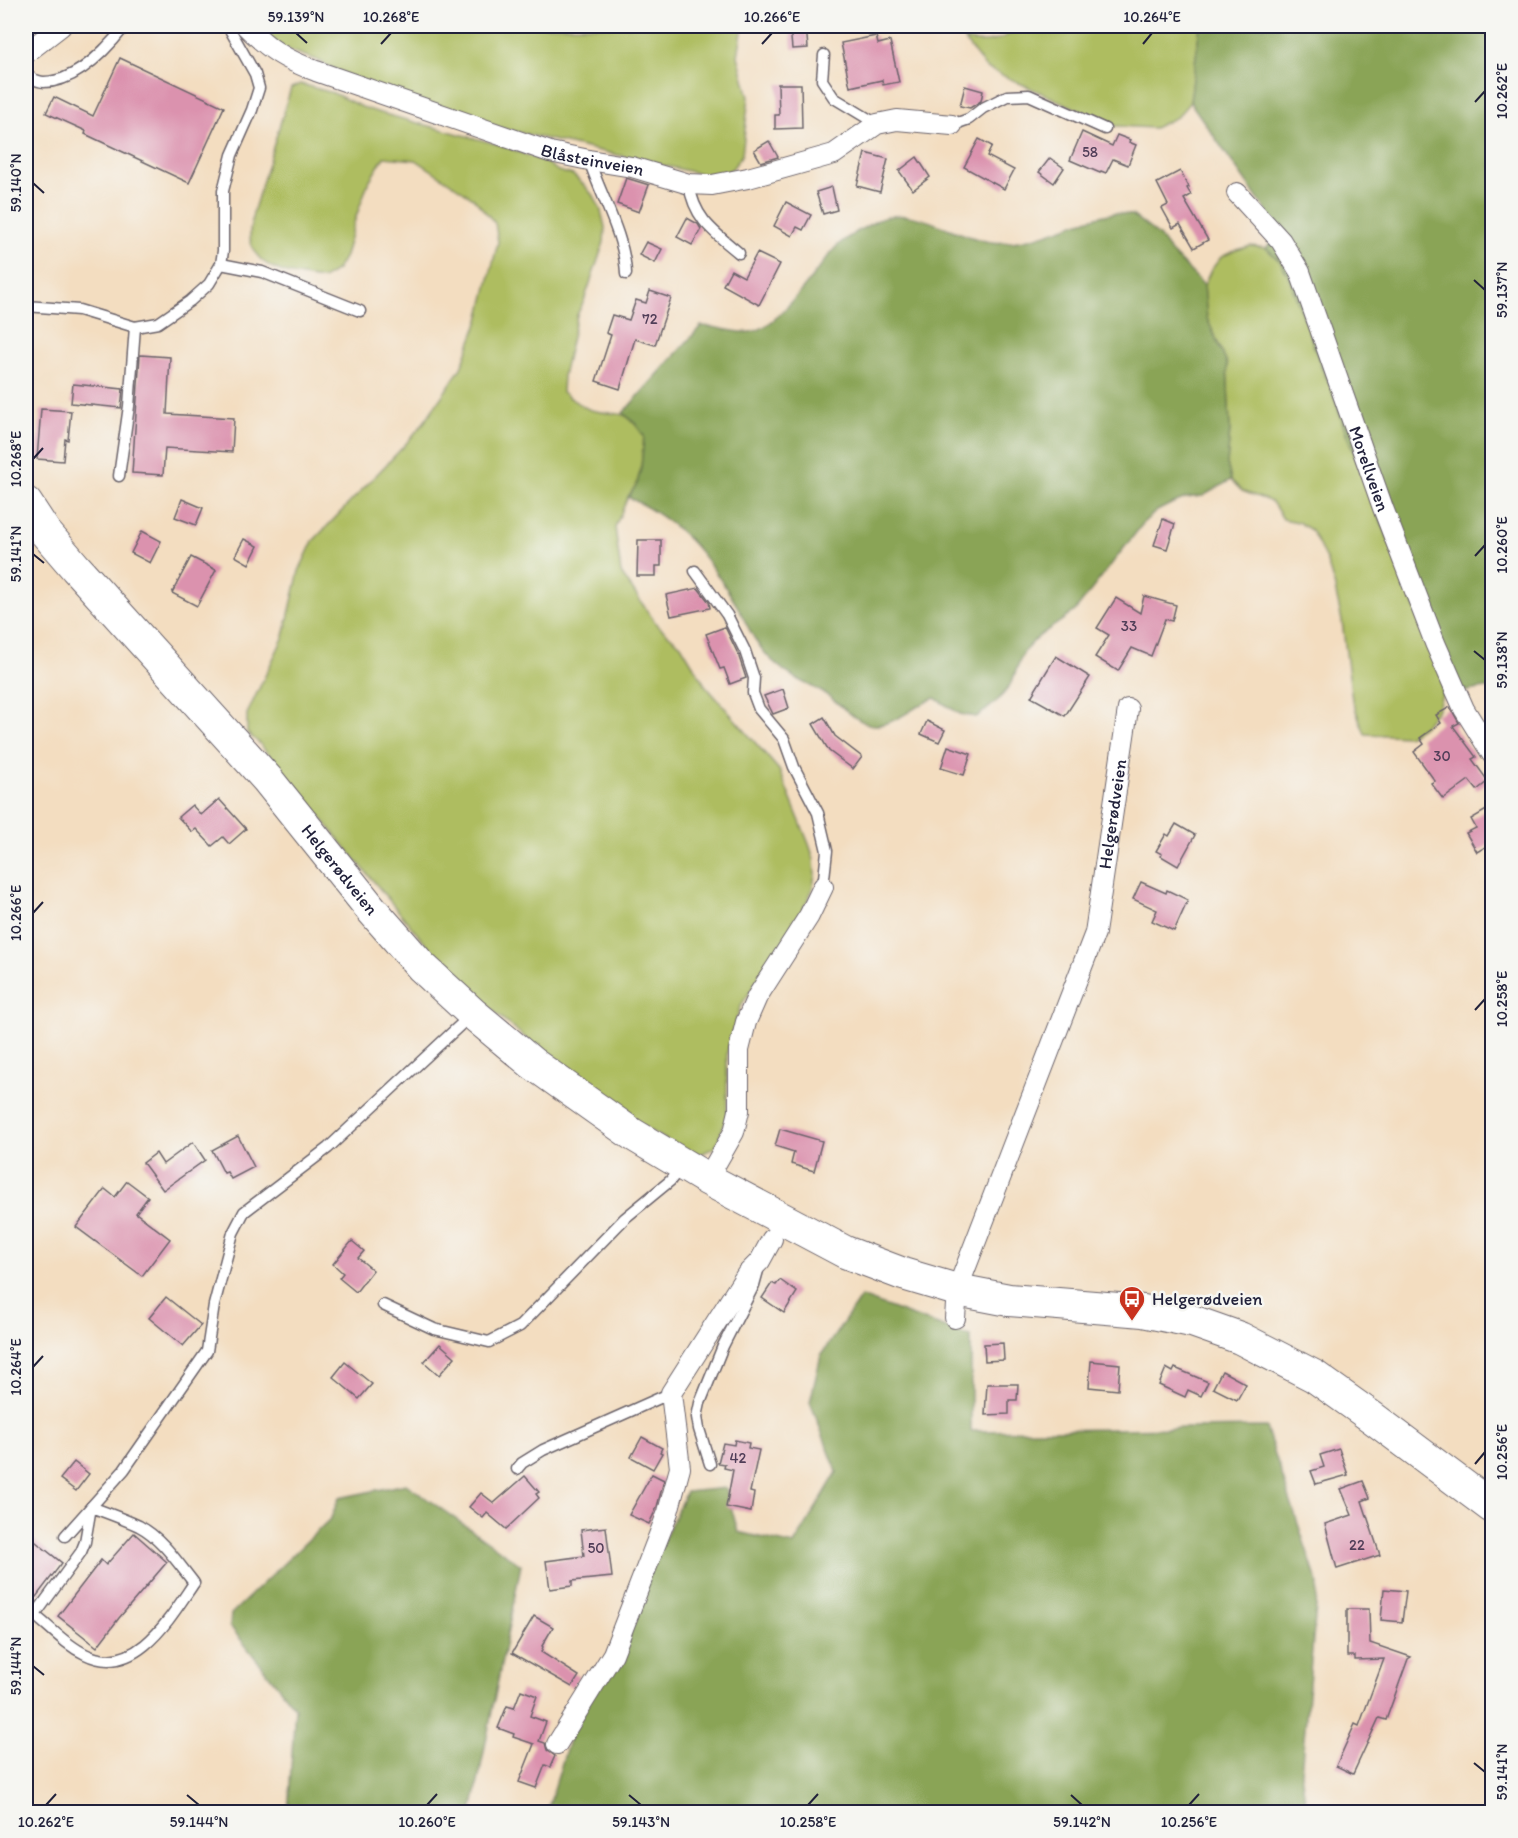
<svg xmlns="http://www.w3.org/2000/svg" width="1518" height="1838" font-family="Itim,sans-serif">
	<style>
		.green { fill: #aebd60; stroke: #68704e; stroke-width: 1.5 }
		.forest { fill: #8aa456; stroke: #566348; stroke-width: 1.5 }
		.building { fill: #db92ae }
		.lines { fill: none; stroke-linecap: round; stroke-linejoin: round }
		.service-casing { stroke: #6b636a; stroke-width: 13 }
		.minor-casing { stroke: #6b636a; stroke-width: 22 }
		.primary-casing { stroke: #6b636a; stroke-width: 34 }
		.service { stroke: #fff; stroke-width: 10 }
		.minor { stroke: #fff; stroke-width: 20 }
		.primary { stroke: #fff; stroke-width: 32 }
		.ticks { fill: none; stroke: #22223b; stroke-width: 2 }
		.labels { text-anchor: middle; stroke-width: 5; stroke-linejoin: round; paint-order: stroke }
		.number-label { font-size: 15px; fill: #503e58 }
		.street-label { font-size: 18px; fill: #22223b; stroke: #f6f6f2 }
		.poi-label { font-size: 18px; fill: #22223b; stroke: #f6f6f2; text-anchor: start }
		.neatline { fill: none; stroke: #22223b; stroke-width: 2 }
		.ticks-label { font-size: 15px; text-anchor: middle; fill: #22223b }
	</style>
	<rect width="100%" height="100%" fill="#f6f6f2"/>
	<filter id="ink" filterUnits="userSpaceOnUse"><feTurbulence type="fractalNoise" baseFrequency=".0167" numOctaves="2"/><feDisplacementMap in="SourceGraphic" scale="12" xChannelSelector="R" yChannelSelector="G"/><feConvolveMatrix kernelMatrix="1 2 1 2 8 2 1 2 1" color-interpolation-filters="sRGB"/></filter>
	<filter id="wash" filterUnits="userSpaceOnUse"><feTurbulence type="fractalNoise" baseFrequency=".008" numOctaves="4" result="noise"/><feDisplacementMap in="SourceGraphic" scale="24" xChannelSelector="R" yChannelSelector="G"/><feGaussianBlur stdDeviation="1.35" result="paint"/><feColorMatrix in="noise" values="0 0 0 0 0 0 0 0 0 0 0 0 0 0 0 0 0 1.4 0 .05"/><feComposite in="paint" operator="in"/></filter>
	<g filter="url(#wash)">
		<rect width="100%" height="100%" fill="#f3ddc0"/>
		<g class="green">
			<polygon points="255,26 743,26 738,56 749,97 742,155 732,169 718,176 701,174 508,130 355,80 317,60 277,46"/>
			<path d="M1022 26H1200L1190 102 1177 117 1154 128 1115 126 986 68 964 40C989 46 1002 40 1022 26Z"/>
			<path d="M300 84 333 93 362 107 377 112 500 145 545 162 558 171 573 175 585 186 595 198 601 211 605 227 604 242 584 301 577 315 563 376 562 392C571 398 581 407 591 410 622 418 622 404 644 436L641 468 637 484 628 497 615 527 621 573 657 625 681 645 705 685 779 770 809 844 814 859 815 875 812 891 798 919 740 1007 727 1052V1116L716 1147 701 1154 686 1151 614 1111 499 1016 438 959 259 743 247 733V714L284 636 299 571 313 541 404 446 425 421 461 368 479 320 498 242 495 223 473 198 416 160 384 157 368 183 354 223 345 256 337 270 323 279C298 276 264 273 252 247 248 237 251 223 253 213L291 88Z"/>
			<polygon points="1251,246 1266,248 1280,261 1288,275 1322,369 1330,385 1345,430 1443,677 1442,695 1437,711 1422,727 1408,736 1365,734 1352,700 1342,621 1334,584 1326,559 1311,530 1298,522 1283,519 1272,502 1242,491 1231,480 1227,464 1230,429 1227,364 1206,318 1204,285 1211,270 1221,257 1236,250"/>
		</g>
		<g class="forest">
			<polygon points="1200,26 1492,26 1492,687 1442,695 1443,677 1345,430 1330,385 1322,369 1288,275 1280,261 1266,248 1281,232 1190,102"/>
			<path d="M1115 213 1132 215 1144 224 1159 236 1169 250 1204 285 1207 318 1227 364 1230 429 1227 464 1231 480 1203 496 1186 498 1171 504 1157 511 1145 521 1075 611C1058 625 1039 632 1025 651 1018 660 1017 671 1012 681 1005 696 990 708 976 717L960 714 935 698C915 705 898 723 877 725 860 726 843 707 831 698 819 689 807 685 795 678 783 671 769 659 761 648 751 636 744 618 736 604 705 553 683 524 628 497L637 484 641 468 644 436 635 423 623 413 701 326C716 326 737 334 750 332 779 329 816 269 836 247 847 236 865 227 878 220 913 203 956 238 992 242 1034 247 1074 218 1115 213Z"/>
			<polygon points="861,1297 971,1337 971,1431 1266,1427 1318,1584 1301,1773 1307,1812 547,1812 569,1740 686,1492 726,1488 738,1532 794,1545 837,1472 810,1402 821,1355"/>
			<polygon points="406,1484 521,1565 472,1812 288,1812 295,1708 230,1626 231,1614 331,1518 339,1498"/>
		</g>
		<g id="blocks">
			<g class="building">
				<polygon points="790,26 806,26 808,48 792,49"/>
				<polygon points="876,36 878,44 890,41 899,82 883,85 882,80 850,87 841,43"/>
				<polygon points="120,58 224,107 189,183 85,134 86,131 46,113 54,97 93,116"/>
				<polygon points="778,84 801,84 802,128 775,129 775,115 779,115"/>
				<polygon points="965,86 983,91 981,101 970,108 960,106"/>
				<polygon points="1082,132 1112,146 1117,135 1130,140 1129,142 1136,145 1128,165 1113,159 1106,173 1101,171 1100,173 1070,160"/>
				<polygon points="979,139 992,146 987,156 1014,170 1004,189 964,167"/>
				<polygon points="769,141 778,157 761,162 754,150"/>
				<polygon points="865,153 888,159 880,192 857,186"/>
				<polygon points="917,157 930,177 913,190 899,171"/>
				<polygon points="1050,158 1064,168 1054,183 1039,172"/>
				<polygon points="1180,171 1189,187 1187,188 1191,195 1184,199 1208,240 1194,248 1180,224 1173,228 1162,208 1168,205 1157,183"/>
				<polygon points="626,178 649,185 639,212 617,204"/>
				<polygon points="832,187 837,210 823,214 816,192"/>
				<polygon points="786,202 811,215 803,230 797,227 792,236 774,226"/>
				<polygon points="687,218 698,224 701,229 692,245 677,237"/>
				<polygon points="646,242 662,249 655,263 639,255"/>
				<polygon points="757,253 780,264 759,305 723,285 731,270 744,277"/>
				<polygon points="650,291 671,298 655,345 635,339 620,389 596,381 611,335 606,333 612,315 629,320 636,300 646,303"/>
				<polygon points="140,355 170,357 167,414 234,418 232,452 165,448 163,475 132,473"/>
				<polygon points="73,384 123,389 121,408 71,403"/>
				<polygon points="41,409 71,411 68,440 65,439 63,461 37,459"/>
				<polygon points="182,499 203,508 196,525 175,517"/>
				<polygon points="1163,519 1175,524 1167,549 1154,545"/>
				<polygon points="142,531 161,541 150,563 131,553"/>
				<polygon points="244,539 258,546 249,564 235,556"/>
				<polygon points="638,540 661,540 661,566 656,566 656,576 637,576"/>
				<polygon points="191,557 216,570 197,606 172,593"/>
				<polygon points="698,588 709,602 710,608 671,616 666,595"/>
				<polygon points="1144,596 1176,605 1172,621 1165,619 1151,656 1132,648 1118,671 1095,657 1109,635 1097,628 1116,598 1140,613"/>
				<polygon points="725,627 738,654 746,678 730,684 724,668 720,669 706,634"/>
				<polygon points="1056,656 1090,677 1065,716 1031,697"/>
				<polygon points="783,689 789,708 773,714 764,696"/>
				<polygon points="1450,707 1459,723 1453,726 1476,757 1472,759 1488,781 1477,790 1469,780 1443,799 1431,783 1435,781 1414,752 1424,744 1420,738 1441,723 1436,715"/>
				<polygon points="824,717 835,736 862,757 853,769 829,751 813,724"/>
				<polygon points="927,721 945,730 939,742 921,734"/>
				<polygon points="948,746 971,754 964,775 941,768"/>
				<polygon points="219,799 246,829 229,844 223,837 212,846 196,829 192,832 178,817 192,805 201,815"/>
				<polygon points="1488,809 1492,817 1492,843 1477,852 1466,833 1476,828 1471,819"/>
				<polygon points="1176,824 1195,835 1178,866 1161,856 1162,854 1156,851 1166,834 1169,836"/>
				<polygon points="1141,882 1166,893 1167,890 1188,900 1174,931 1152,921 1157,910 1133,899"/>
				<polygon points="780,1129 822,1141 814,1171 791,1164 794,1152 775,1146"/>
				<polygon points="238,1136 254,1167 231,1179 227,1172 224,1173 212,1150"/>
				<polygon points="193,1142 205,1160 163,1190 143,1163 156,1153 163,1164"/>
				<polygon points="127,1181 148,1197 136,1213 170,1239 142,1276 76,1227 105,1189 115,1197"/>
				<polygon points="352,1241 364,1251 358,1258 373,1270 356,1292 339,1278 343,1273 333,1264"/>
				<polygon points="780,1280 797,1292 784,1313 762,1298 772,1283 776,1285"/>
				<polygon points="166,1297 201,1325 183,1346 149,1318"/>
				<polygon points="1003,1343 1004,1360 985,1361 984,1344"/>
				<polygon points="440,1344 455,1357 439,1375 424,1362"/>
				<polygon points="1091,1361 1120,1364 1118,1390 1089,1387"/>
				<polygon points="345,1362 372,1384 359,1399 333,1377"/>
				<polygon points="1166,1368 1173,1372 1175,1368 1208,1382 1201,1396 1188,1390 1185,1397 1159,1385"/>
				<polygon points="1222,1371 1246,1384 1237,1400 1213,1388"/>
				<polygon points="987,1384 1018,1384 1017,1400 1009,1400 1009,1414 985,1415"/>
				<polygon points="642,1437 662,1448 660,1452 662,1453 653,1469 631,1457"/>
				<polygon points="735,1440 749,1443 748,1448 759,1450 750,1492 754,1493 751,1512 726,1507 733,1470 724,1468 725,1464 718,1463 723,1443 734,1445"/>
				<polygon points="1339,1449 1348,1475 1316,1484 1311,1471 1324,1467 1320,1455"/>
				<polygon points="74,1462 89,1474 76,1491 60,1479"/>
				<polygon points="652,1474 664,1480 657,1507 649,1524 629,1515"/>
				<polygon points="525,1476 539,1492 536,1494 539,1498 506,1529 487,1513 483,1518 469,1507 481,1493 494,1503"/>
				<polygon points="1363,1481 1370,1498 1362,1501 1380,1555 1337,1569 1325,1524 1352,1515 1341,1489"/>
				<polygon points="606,1527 612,1577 572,1581 572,1586 550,1589 546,1561 584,1556 581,1530"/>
				<polygon points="134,1533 167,1562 119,1618 97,1647 58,1616 101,1560 106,1565"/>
				<polygon points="26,1534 62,1563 36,1597 26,1589"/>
				<polygon points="1384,1589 1406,1591 1402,1622 1381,1620"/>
				<polygon points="1347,1609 1369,1609 1370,1643 1411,1657 1408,1659 1386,1720 1379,1718 1353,1774 1336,1766 1355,1724 1359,1726 1384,1659 1355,1660 1355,1656 1347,1656"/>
				<polygon points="534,1616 553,1627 542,1646 543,1647 541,1652 579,1676 572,1687 512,1653"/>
				<polygon points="521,1690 537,1696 530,1716 546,1722 539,1741 545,1743 547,1750 555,1756 550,1767 545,1765 536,1788 519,1782 534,1744 513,1737 514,1734 498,1728 507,1706 514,1708"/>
			</g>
		</g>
	</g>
	<g filter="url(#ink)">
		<use href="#blocks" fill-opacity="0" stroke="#6b636a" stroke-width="1.5"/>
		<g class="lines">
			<g class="service-casing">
				<g id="service">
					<polyline points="824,55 822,80 834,98 877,124"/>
					<path d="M26 76C31 78 38 82 44 82 76 82 107 49 125 26"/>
					<polyline points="952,125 969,119 983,108 1007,96 1029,95 1105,129"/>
					<path d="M589 160C601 196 625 237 626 274"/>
					<path d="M689 184C694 219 714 232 739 253"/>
					<polyline points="221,264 262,272 360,311"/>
					<polyline points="26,306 79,310 135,327 158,323 190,301 209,284 221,264 223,251 223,191 232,155 252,110 259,88 255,74 228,26"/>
					<polyline points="119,476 129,406 135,327"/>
					<polyline points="695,571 727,615 745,651 754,678 753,693 759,709 784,739 794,767 818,813 827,851 823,887"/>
					<polyline points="383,1305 434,1329 489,1342 520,1326 625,1218 670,1181 680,1168"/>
					<polyline points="710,1464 699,1429 697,1417 700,1403 723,1346 754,1285 759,1267"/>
					<polyline points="517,1469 522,1463 543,1450 671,1393"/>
					<polyline points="65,1536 124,1470 207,1351 214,1305 233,1233 244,1212 328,1148 470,1016"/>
					<path d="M26 1609C46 1622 62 1643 85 1654 135 1679 170 1618 194 1583 178 1563 162 1538 139 1526 124 1519 107 1513 91 1507L85 1542 81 1552 35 1615"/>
				</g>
			</g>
			<g class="minor-casing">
				<g id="minor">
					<path id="s1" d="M246 26C270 50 284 59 316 71L550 152 589 160 632 167 689 184 712 185 748 178 834 154 877 124 897 120 952 125"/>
					<polyline points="26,53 61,26"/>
					<path id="s2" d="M1237 193 1281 241 1300 272 1383 508 1435 643 1464 709 1492 754"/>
					<polyline points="707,1179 734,1132 739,1111 739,1050 746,1022 757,997 809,916 823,887"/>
					<path id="s3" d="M955 1318 957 1290 1095 933 1128 709"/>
					<polyline points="557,1744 613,1654 668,1512 680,1468 671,1393 747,1274 760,1261 772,1239"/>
				</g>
			</g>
			<g class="primary-casing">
				<g id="primary">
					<path id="s4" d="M26 503 45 532 76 568 267 779 372 910 422 967 472 1013 532 1063 632 1134 707 1179 845 1252 903 1274 957 1290 1009 1300 1143 1311 1192 1321 1240 1338 1314 1376 1373 1418 1492 1507"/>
				</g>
			</g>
			<use href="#service" class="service"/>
			<use href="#minor" class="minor"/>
			<use href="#primary" class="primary"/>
		</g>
	</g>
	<path class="ticks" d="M296 33 307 43M381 44 391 33M762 44 772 33M1143 44 1152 33M1475 102 1485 91M33 183 44 193M1474 280 1485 290M33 459 43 448M33 554 44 563M1475 556 1485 545M1474 651 1485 660M33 913 43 902M1475 1010 1485 999M33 1367 43 1356M1475 1464 1485 1452M33 1666 44 1675M1474 1763 1485 1772M187 1795 199 1805M629 1795 641 1805M1071 1795 1082 1805M46 1805 56 1794M427 1805 437 1794M808 1805 818 1794M1189 1805 1199 1794"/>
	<defs>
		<g id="bus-pin" transform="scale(1.35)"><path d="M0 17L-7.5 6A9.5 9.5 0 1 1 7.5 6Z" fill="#c8321e" stroke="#f6f6f2"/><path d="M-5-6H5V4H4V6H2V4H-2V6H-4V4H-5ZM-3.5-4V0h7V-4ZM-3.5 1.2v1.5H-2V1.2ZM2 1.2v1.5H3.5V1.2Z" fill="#fff"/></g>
	</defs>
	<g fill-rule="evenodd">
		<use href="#bus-pin" x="1132" y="1299"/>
	</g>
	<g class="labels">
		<g class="number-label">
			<text x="1090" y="157">58</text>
			<text x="650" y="324">72</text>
			<text x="1129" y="631">33</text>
			<text x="1442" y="761">30</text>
			<text x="738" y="1463">42</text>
			<text x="1357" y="1550">22</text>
			<text x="596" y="1553">50</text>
		</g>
		<g class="street-label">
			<text dy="6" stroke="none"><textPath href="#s1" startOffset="375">Blåsteinveien</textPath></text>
			<text dy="6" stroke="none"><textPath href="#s2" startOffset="310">Morellveien</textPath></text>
			<text dy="6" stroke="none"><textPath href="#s3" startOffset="531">Helgerødveien</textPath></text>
			<text dy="6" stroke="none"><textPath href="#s4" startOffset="483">Helgerødveien</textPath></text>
		</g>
		<g class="poi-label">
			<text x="1152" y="1305">Helgerødveien</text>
		</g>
	</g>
	<rect width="1518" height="1838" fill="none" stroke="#f6f6f2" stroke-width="66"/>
	<rect x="33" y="33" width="1452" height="1772" class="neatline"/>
	<g class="ticks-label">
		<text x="296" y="22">59.139°N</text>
		<text x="391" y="22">10.268°E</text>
		<text x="772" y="22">10.266°E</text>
		<text x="1152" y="22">10.264°E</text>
		<text transform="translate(1502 91) rotate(-90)" y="5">10.262°E</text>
		<text transform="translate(16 183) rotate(-90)" y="5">59.140°N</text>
		<text transform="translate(1502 290) rotate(-90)" y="5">59.137°N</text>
		<text transform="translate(16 459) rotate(-90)" y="5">10.268°E</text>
		<text transform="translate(1502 545) rotate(-90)" y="5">10.260°E</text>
		<text transform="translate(16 554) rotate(-90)" y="5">59.141°N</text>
		<text transform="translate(1502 660) rotate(-90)" y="5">59.138°N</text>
		<text transform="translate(16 913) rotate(-90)" y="5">10.266°E</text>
		<text transform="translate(1502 999) rotate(-90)" y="5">10.258°E</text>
		<text transform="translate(16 1367) rotate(-90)" y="5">10.264°E</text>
		<text transform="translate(1502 1452) rotate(-90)" y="5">10.256°E</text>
		<text transform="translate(16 1666) rotate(-90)" y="5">59.144°N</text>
		<text transform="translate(1502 1772) rotate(-90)" y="5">59.141°N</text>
		<text x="46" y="1827">10.262°E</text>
		<text x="199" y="1827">59.144°N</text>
		<text x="427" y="1827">10.260°E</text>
		<text x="641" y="1827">59.143°N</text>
		<text x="808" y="1827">10.258°E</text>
		<text x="1082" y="1827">59.142°N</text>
		<text x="1189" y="1827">10.256°E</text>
	</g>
</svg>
